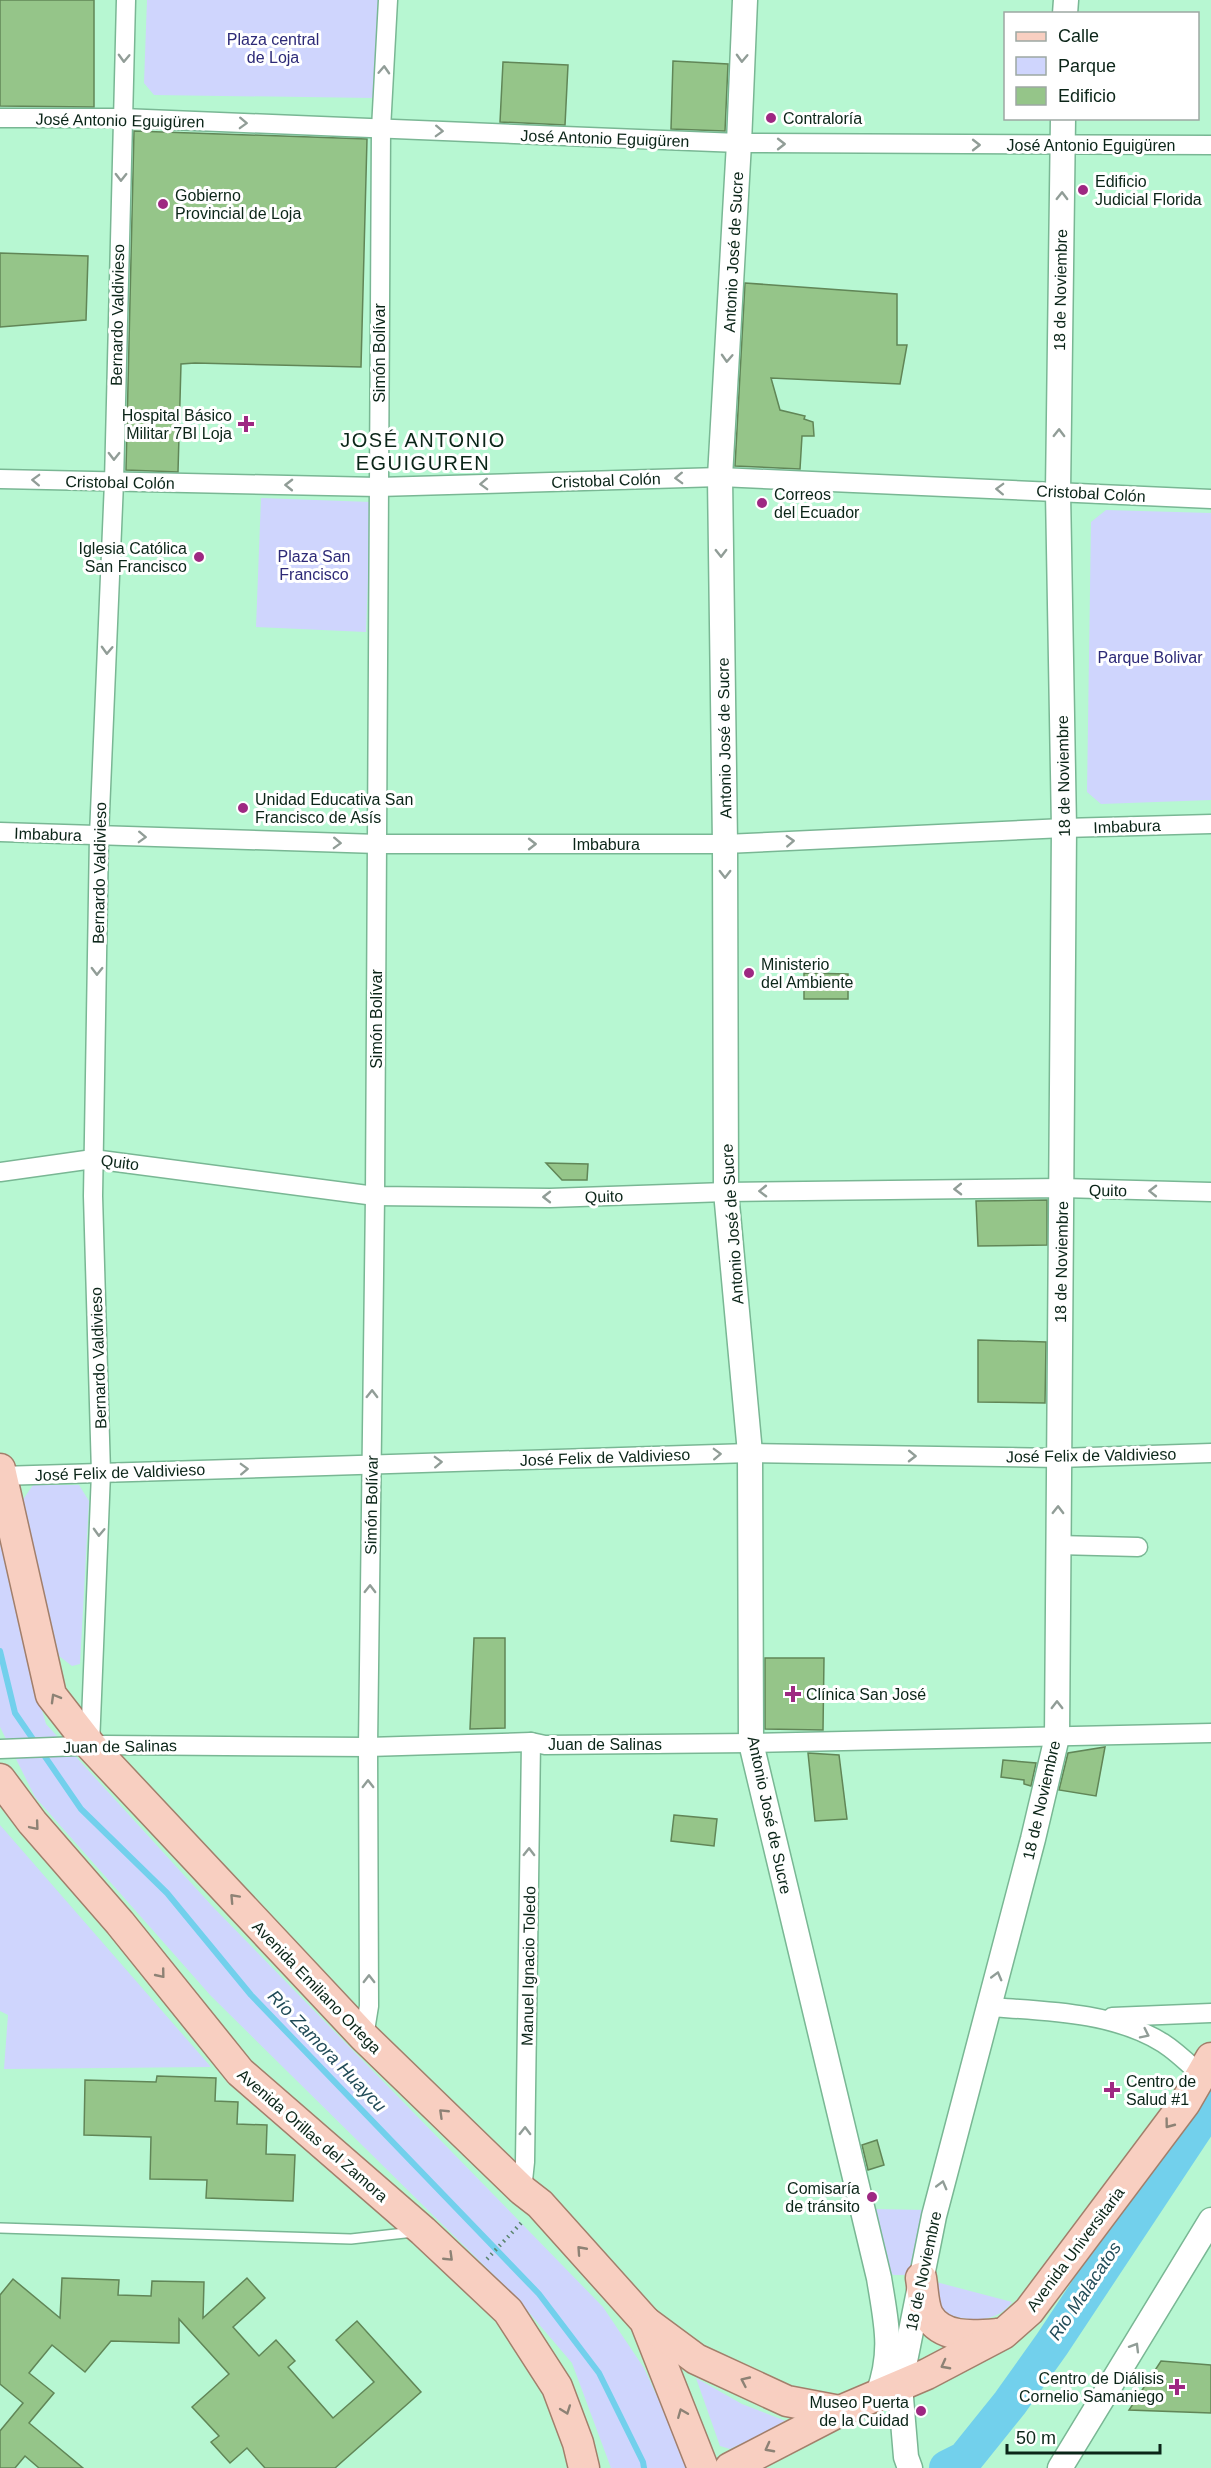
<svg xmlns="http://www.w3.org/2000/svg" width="1211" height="2468" font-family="Helvetica,sans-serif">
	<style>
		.green { fill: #cfd5fd }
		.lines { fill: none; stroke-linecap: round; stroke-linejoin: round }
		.stream { stroke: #72d0ec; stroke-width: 6 }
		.river { stroke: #72d0ec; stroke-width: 36 }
		.building { fill: #95c589; stroke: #618657; stroke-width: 1.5 }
		.service-casing { stroke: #79b794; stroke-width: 12 }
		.minor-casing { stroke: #79b794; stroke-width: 21 }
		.tertiary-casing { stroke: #79b794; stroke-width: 27 }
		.primary-casing { stroke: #a27f6b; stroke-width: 33 }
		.path { stroke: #59846c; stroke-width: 4; stroke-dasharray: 1.5 4.5; stroke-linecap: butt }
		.service { stroke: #fff; stroke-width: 9 }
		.minor { stroke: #fff; stroke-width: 18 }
		.tertiary { stroke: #fff; stroke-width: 24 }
		.primary { stroke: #f8cfc1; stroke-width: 30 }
		.oneway { stroke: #919d97 }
		.oneway2 { stroke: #8d8275 }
		.poi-dot { fill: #9e2882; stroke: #fff; stroke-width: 2 }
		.labels { text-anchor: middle; stroke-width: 6; stroke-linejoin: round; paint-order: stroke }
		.park-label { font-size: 16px; fill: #2d2a77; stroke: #fff }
		.poi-label { font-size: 16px; fill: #0b2518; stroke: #fff; text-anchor: start }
		.street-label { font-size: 16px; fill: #0b2518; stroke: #fff }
		.water-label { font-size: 18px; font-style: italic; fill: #224c58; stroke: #fff }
		.quarter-label { font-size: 20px; letter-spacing: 1.5px; fill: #0b2518; stroke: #fff }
	</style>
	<rect width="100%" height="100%" fill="#b7f7d2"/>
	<g class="green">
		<polygon points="147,0 379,0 373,98 154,95 144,83"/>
		<polygon points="261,498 371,502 366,632 256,627"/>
		<polygon points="1106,510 1211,513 1211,800 1101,804 1087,792 1091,522"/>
		<polygon points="33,1485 79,1485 89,1501 80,1664 72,1666 59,1656 22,1501"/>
		<polygon points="0,1510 25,1651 46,1724 214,1908 603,2307 644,2368 685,2457 686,2468 611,2468 572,2363 514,2295 211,1996 35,1797 0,1727"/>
		<polygon points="0,1825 211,2067 4,2069 8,2015 0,2011"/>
		<polygon points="874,2209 928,2210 913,2271 904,2275 893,2275 888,2268"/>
		<path d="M936 2282 1012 2302C998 2322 974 2322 953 2316 947 2314 941 2311 938 2305 935 2299 936 2288 936 2282Z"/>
		<polygon points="696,2378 742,2404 788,2422 730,2449 720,2446"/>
	</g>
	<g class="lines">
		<polyline class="stream" points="0,1651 15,1713 81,1809 167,1893 251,1995 539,2294 599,2373 643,2462 644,2468"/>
		<polyline class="river" points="947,2468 965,2459 1010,2403 1052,2344 1211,2104"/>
	</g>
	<g class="building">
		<polygon points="0,0 94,0 94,107 0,106"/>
		<polygon points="673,61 728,64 725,131 671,129"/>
		<polygon points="503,62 568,65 565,125 500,122"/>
		<polygon points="134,131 367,139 361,367 195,363 181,364 178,472 126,470"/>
		<polygon points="0,253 88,256 86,320 0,327"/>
		<polygon points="745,283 897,294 897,345 907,345 900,384 771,378 780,410 805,416 804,419 813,422 814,436 802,436 800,469 735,466"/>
		<polygon points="804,973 848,974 848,999 804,999"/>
		<polygon points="546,1163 588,1164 587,1180 562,1180"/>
		<polygon points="1047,1200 1047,1245 978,1246 976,1201"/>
		<polygon points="978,1340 1046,1342 1045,1403 978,1402"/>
		<polygon points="474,1638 505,1638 505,1728 470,1729"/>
		<polygon points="765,1658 824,1658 823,1730 765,1729"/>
		<polygon points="1105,1747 1096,1796 1059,1790 1068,1753"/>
		<polygon points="808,1753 839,1755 847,1819 815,1821"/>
		<polygon points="1003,1760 1036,1763 1031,1786 1024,1784 1024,1780 1001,1777"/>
		<polygon points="674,1815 717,1819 714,1846 671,1841"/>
		<polygon points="157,2076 216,2078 215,2101 238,2102 237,2124 267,2125 266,2154 295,2155 293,2201 206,2198 207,2180 150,2179 151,2137 84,2135 85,2080 156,2082"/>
		<polygon points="877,2140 884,2165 868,2170 862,2145"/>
		<polygon points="62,2278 119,2280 118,2295 151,2296 152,2281 204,2282 203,2318 247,2278 265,2298 233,2327 259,2356 276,2340 295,2361 288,2367 333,2418 374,2382 336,2340 357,2321 421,2392 335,2468 265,2468 247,2448 230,2463 211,2442 219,2436 192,2407 229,2374 179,2319 179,2343 111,2341 85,2372 52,2345 29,2373 54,2393 29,2423 83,2468 39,2468 25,2456 15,2468 0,2468 0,2431 23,2403 0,2384 0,2295 13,2279 60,2318"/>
		<polygon points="1161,2361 1211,2365 1211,2413 1129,2410"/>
	</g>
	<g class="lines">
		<g class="service-casing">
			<polyline id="service" points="0,2228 351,2239 414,2232"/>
		</g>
		<g class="minor-casing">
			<g id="minor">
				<polyline points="0,118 122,118 739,143 1211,145"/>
				<polyline points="0,479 378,487 720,477 1211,499"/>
				<polyline points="0,832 378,844 725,844 1064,828 1211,824"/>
				<polyline points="0,1172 93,1159 375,1196 550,1198 726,1192 1062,1188 1211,1192"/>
				<polyline points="0,1476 750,1453 1059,1458 1211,1453"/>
				<polyline points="1057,1545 1138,1547"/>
				<polyline points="90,1745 101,1473 93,1196 99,836 114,482 126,0"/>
				<polyline points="0,1749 106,1745 368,1747 531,1742 545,1745 751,1743 1211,1733"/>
				<path d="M989 2007C1046 2011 1113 2012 1163 2043 1177 2052 1189 2064 1201 2075"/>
				<polyline points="1112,2017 1211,2013"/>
				<polyline points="364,2037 369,2006 368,1747 375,1196 381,129 388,0"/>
				<polyline points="522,2190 525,2162 531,1742"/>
			</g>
		</g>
		<g class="tertiary-casing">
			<g id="tertiary">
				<path d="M745 0 739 143 720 477 725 844 726 1192 750 1453 751 1743 879 2278C886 2322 894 2351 878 2394"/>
				<polyline points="1065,14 1066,0"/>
				<polyline points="910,2468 906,2457 900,2386 934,2216 1033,1839 1057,1737 1064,828 1058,492 1063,118"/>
				<polyline points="1060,2468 1211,2220"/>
			</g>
		</g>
		<g class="primary-casing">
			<g id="primary">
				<polyline points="0,1469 51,1695 90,1745 364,2037 522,2190 540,2204 645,2321 703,2468"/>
				<polyline points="0,1779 32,1822 120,1923 240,2072 423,2231 508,2311 557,2387 578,2443 584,2468"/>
				<path d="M921 2278C923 2289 923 2305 928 2315 942 2339 973 2336 997 2334"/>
				<polyline points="646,2322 696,2359 787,2401 840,2411"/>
				<polyline points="730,2468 840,2411 927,2374 1003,2334 1029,2311 1185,2103 1211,2058"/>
			</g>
		</g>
		<polyline class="path" points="487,2259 523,2221"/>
		<use href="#service" class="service"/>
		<use href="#minor" class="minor"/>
		<use href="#tertiary" class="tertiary"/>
		<use href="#primary" class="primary"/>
	</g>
	<defs><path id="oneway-chevron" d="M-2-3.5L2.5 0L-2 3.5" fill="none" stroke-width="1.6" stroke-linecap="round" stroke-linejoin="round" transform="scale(1.5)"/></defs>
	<g class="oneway">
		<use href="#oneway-chevron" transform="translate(124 58) rotate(92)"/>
		<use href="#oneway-chevron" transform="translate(742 58) rotate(92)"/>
		<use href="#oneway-chevron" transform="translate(384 70) rotate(-87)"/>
		<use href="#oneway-chevron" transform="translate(243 123) rotate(2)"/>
		<use href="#oneway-chevron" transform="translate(439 131) rotate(2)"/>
		<use href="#oneway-chevron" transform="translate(781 144)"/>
		<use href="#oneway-chevron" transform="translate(976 145)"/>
		<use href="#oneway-chevron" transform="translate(121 177) rotate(91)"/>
		<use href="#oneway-chevron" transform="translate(1062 196) rotate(-89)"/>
		<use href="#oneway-chevron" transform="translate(727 358) rotate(93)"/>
		<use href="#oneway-chevron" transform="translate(1059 433) rotate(-89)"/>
		<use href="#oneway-chevron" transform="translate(114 456) rotate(91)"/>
		<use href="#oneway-chevron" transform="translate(679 478) rotate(178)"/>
		<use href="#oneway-chevron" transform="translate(36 480) rotate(-178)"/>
		<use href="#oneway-chevron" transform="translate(484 484) rotate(178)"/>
		<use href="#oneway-chevron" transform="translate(289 485) rotate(-179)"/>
		<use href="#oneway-chevron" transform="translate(1000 489) rotate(-178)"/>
		<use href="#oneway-chevron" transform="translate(721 553) rotate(89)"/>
		<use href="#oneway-chevron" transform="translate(107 650) rotate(92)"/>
		<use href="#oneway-chevron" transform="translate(142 837) rotate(2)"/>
		<use href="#oneway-chevron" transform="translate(790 841) rotate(-3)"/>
		<use href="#oneway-chevron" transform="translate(337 843) rotate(2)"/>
		<use href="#oneway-chevron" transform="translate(532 844)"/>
		<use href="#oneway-chevron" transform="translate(725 874) rotate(90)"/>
		<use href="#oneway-chevron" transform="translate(97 971) rotate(91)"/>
		<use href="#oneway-chevron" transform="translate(958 1189) rotate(179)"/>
		<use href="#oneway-chevron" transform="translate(763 1191) rotate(179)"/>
		<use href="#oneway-chevron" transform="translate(1153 1191) rotate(-179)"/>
		<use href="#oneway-chevron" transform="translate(547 1197) rotate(180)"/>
		<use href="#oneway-chevron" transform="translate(372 1394) rotate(-89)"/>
		<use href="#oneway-chevron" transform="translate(717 1454) rotate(-2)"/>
		<use href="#oneway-chevron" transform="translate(912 1456) rotate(1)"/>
		<use href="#oneway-chevron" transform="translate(438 1462) rotate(-2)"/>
		<use href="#oneway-chevron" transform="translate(244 1469) rotate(-2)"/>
		<use href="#oneway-chevron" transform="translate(1058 1510) rotate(-89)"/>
		<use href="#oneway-chevron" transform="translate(99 1532) rotate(92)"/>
		<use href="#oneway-chevron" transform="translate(370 1589) rotate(-89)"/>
		<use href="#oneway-chevron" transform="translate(1057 1705) rotate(-90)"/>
		<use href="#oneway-chevron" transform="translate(368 1784) rotate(-90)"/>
		<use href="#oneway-chevron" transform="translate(529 1852) rotate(-89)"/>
		<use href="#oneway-chevron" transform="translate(997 1976) rotate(-75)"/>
		<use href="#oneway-chevron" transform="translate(369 1979) rotate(-90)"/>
		<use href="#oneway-chevron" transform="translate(1145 2034) rotate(26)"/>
		<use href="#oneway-chevron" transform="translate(525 2131) rotate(-89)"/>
		<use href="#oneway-chevron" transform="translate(942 2185) rotate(-75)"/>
		<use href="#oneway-chevron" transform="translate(1135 2347) rotate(-59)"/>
	</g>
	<g class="oneway2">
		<use href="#oneway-chevron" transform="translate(55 1698) rotate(-120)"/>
		<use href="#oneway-chevron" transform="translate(35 1826) rotate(50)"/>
		<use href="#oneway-chevron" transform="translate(234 1898) rotate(-133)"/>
		<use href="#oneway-chevron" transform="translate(161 1974) rotate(51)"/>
		<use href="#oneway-chevron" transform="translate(443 2113) rotate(-136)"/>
		<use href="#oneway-chevron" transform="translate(1169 2124) rotate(127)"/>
		<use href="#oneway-chevron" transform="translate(581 2250) rotate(-132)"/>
		<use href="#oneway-chevron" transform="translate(449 2257) rotate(44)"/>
		<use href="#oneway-chevron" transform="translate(945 2365) rotate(152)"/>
		<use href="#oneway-chevron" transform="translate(745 2381) rotate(-155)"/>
		<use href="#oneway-chevron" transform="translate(566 2410) rotate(70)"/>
		<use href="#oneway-chevron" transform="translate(682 2413) rotate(-112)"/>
		<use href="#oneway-chevron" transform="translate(769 2448) rotate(152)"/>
	</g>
	<g class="poi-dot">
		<circle cx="771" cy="118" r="6"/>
		<circle cx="1083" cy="190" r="6"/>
		<circle cx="163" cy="204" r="6"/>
		<path d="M243 415h6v6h6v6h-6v6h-6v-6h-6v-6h6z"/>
		<circle cx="762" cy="503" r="6"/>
		<circle cx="199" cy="557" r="6"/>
		<circle cx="243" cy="808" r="6"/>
		<circle cx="749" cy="973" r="6"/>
		<path d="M790 1685h6v6h6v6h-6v6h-6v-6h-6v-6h6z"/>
		<path d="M1109 2081h6v6h6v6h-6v6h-6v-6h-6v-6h6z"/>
		<circle cx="872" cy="2197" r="6"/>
		<path d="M1174 2378h6v6h6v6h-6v6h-6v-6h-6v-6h6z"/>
		<circle cx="921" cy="2411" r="6"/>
	</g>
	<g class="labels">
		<g class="park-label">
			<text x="273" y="45">Plaza central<tspan x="273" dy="18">de Loja</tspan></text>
			<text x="314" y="562">Plaza San<tspan x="314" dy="18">Francisco</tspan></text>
			<text x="1150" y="663">Parque Bolivar</text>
		</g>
		<g class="poi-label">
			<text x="783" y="124">Contraloría</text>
			<text x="1095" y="187">Edificio<tspan x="1095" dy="18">Judicial Florida</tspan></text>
			<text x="175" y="201">Gobierno<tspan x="175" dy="18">Provincial de Loja</tspan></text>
			<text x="232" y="421" text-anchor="end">Hospital Básico<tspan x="232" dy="18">Militar 7BI Loja</tspan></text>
			<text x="774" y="500">Correos<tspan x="774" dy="18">del Ecuador</tspan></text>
			<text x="187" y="554" text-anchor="end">Iglesia Católica<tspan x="187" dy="18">San Francisco</tspan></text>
			<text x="255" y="805">Unidad Educativa San<tspan x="255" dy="18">Francisco de Asís</tspan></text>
			<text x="761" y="970">Ministerio<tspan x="761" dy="18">del Ambiente</tspan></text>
			<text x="806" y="1700">Clínica San José</text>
			<text x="1126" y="2087">Centro de<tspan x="1126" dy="18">Salud #1</tspan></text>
			<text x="860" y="2194" text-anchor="end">Comisaría<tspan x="860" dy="18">de tránsito</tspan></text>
			<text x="1164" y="2384" text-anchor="end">Centro de Diálisis<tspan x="1164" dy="18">Cornelio Samaniego</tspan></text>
			<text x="909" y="2408" text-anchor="end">Museo Puerta<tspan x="909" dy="18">de la Cuidad</tspan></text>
		</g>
		<g class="street-label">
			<text transform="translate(120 120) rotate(1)" y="6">José Antonio Eguigüren</text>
			<text transform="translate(605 138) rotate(2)" y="6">José Antonio Eguigüren</text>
			<text x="1091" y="151">José Antonio Eguigüren</text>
			<text transform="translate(733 252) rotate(-87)" y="6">Antonio José de Sucre</text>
			<text transform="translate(1060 290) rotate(-89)" y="6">18 de Noviembre</text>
			<text transform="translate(117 315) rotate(-89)" y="6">Bernardo Valdivieso</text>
			<text transform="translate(379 353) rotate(-90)" y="6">Simón Bolívar</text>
			<text transform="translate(606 480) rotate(-2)" y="6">Cristobal Colón</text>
			<text transform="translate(120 482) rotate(1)" y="6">Cristobal Colón</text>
			<text transform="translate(1091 493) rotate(3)" y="6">Cristobal Colón</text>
			<text transform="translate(724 738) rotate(-91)" y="6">Antonio José de Sucre</text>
			<text transform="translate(1063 776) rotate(-91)" y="6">18 de Noviembre</text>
			<text transform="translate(1127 826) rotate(-2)" y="6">Imbabura</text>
			<text transform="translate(48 834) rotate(2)" y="6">Imbabura</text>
			<text x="606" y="850">Imbabura</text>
			<text transform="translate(99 873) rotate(-89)" y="6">Bernardo Valdivieso</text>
			<text transform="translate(376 1019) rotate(-90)" y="6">Simón Bolívar</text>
			<text transform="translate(120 1162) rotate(7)" y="6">Quito</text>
			<text transform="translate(1108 1190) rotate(1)" y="6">Quito</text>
			<text transform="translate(604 1196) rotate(-2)" y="6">Quito</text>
			<text transform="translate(732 1224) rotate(-94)" y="6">Antonio José de Sucre</text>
			<text transform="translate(1061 1262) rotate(-89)" y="6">18 de Noviembre</text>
			<text transform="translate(98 1358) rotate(-92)" y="6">Bernardo Valdivieso</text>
			<text transform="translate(1091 1455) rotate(-1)" y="6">José Felix de Valdivieso</text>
			<text transform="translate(605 1457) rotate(-2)" y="6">José Felix de Valdivieso</text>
			<text transform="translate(120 1472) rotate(-2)" y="6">José Felix de Valdivieso</text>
			<text transform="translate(371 1505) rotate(-89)" y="6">Simón Bolívar</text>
			<text x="605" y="1750">Juan de Salinas</text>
			<text transform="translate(120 1746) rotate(-1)" y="6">Juan de Salinas</text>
			<text transform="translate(1041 1800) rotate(-77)" y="6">18 de Noviembre</text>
			<text transform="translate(770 1815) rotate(78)" y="6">Antonio José de Sucre</text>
			<text transform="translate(528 1966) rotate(-89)" y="6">Manuel Ignacio Toledo</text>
			<text transform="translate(317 1987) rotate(46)" y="6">Avenida Emiliano Ortega</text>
			<text transform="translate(313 2135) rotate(41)" y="6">Avenida Orillas del Zamora</text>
			<text transform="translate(1075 2249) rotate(-53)" y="6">Avenida Universitaria</text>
			<text transform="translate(923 2271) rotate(-78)" y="6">18 de Noviembre</text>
		</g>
		<g class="water-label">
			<text transform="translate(327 2051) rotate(46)" y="6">Río Zamora Huaycu</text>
			<text transform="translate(1085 2291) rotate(-56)" y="6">Rio Malacatos</text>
		</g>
		<g class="quarter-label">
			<text x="423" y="447">JOSÉ ANTONIO<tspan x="423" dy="23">EGUIGUREN</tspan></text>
		</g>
	</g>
	<rect x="1004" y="12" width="195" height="108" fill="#ffffff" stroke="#9da8a3" stroke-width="1.5"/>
	<rect x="1016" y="32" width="30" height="9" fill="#f8cfc1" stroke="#9da8a3" stroke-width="1.5"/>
	<text x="1058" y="42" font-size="18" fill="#0b2518">Calle</text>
	<rect x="1016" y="57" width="30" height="18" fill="#cfd5fd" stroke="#9da8a3" stroke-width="1.5"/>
	<text x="1058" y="72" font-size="18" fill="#0b2518">Parque</text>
	<rect x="1016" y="87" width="30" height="18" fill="#95c589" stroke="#9da8a3" stroke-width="1.5"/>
	<text x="1058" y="102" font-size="18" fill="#0b2518">Edificio</text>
	<path d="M1007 2444v9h153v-9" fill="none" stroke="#0b2518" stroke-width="3"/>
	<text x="1016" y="2444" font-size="18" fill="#0b2518" stroke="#ffffff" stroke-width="4.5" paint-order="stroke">50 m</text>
</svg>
